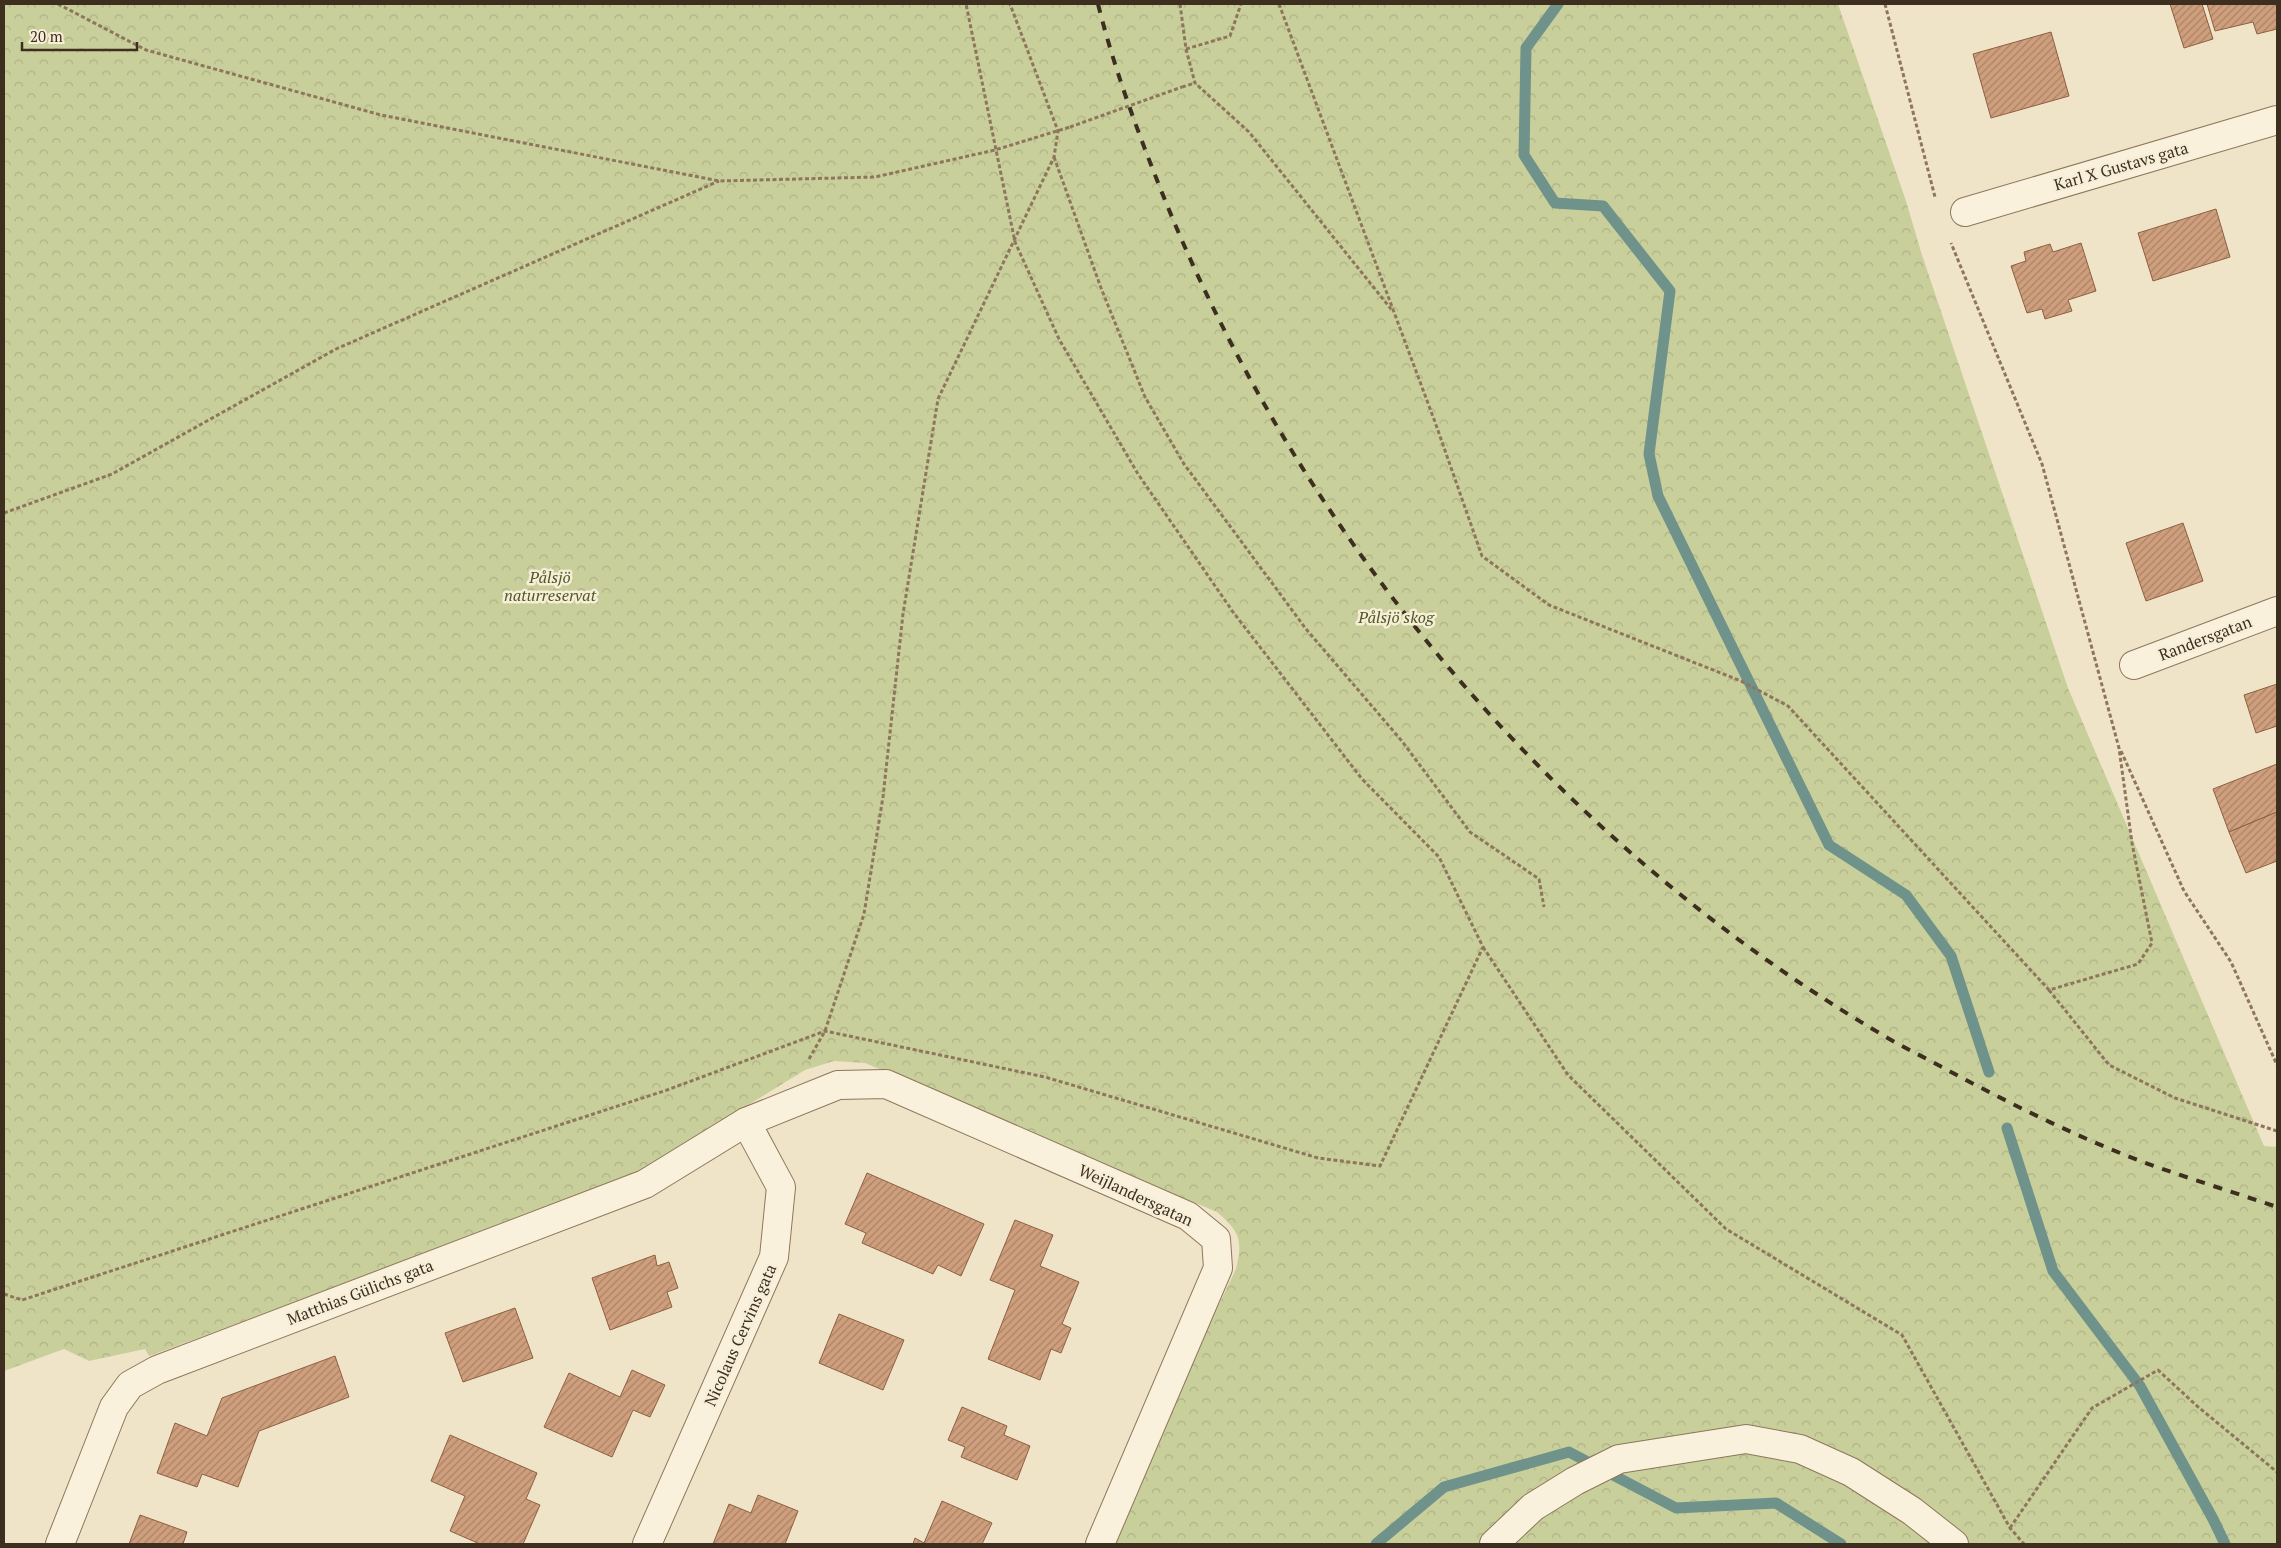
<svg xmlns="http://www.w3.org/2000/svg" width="2281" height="1548" font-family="'PT Serif',serif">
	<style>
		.forest { fill: url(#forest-crowns) }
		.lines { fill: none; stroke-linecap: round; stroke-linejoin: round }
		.stream { stroke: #6f938a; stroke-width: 11 }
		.building { fill: url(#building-hatch); stroke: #8d5f41 }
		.street-casing { stroke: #8d765c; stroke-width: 30 }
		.path { stroke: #8d765c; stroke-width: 3; stroke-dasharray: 4 2.5; stroke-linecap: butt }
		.street { stroke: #faf1dc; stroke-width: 28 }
		.rail { stroke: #3d2e20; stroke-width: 4; stroke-dasharray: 9 9; stroke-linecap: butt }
		.path-bridge { stroke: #8d765c; stroke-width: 3; stroke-dasharray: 4 2.5; stroke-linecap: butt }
		.labels { text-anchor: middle; stroke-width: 5; stroke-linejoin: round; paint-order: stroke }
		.street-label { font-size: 16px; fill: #3d2e20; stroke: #f7eed8 }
		.park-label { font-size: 16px; font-style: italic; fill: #4d5a26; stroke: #f7eed8 }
	</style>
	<defs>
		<pattern id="forest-crowns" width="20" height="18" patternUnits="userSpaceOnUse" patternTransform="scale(1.25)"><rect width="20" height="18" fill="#c9cf9b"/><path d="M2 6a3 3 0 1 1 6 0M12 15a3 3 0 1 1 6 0" fill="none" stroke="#aeb285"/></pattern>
		<pattern id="building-hatch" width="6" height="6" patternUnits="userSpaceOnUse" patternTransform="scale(1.25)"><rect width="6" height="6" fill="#cf9f7d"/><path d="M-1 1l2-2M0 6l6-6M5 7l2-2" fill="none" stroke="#a98266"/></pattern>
	</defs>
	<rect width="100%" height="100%" fill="#f0e4c8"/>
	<path class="forest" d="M4 4H1838L1906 201 1922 255 2068 688 2264 1146 2277 1147V1544H1112L1180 1385 1236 1269C1243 1240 1240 1232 1217 1212L865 1063 834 1061 805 1070 639 1172 608 1187 149 1356 145 1349 89 1361 64 1349 4 1371Z"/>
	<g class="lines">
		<g class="stream">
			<polyline points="1558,4 1526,48 1524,155 1555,203 1603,206 1670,291 1649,454 1658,496 1829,845 1906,895 1951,956 1989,1072"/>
			<polyline points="2007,1128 2053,1271 2140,1386 2213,1519 2225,1544"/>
			<polyline points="1376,1544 1444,1487 1569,1452 1676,1508 1776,1503 1841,1544"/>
		</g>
	</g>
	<g class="building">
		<polygon points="2170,4 2202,4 2213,39 2184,48"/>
		<polygon points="2207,4 2277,4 2277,29 2257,34 2253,22 2215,31"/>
		<polygon points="2051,32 2069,96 1991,118 1973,54"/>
		<polygon points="2216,209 2230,257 2153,281 2138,233"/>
		<polygon points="2081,243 2096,291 2068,300 2072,311 2045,319 2042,309 2027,313 2011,266 2026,261 2024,252 2050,244 2053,252"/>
		<polygon points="2183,523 2203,581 2146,601 2126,543"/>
		<polygon points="2277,684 2277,726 2256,733 2244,695"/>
		<polygon points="2277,764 2277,812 2229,832 2213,789"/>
		<polygon points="2277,812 2277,861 2246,873 2229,832"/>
		<polygon points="867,1173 984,1224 961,1276 938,1265 933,1274 862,1243 866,1233 845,1224"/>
		<polygon points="1015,1220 1053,1235 1040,1266 1079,1282 1062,1324 1071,1328 1061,1353 1051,1349 1040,1380 988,1359 1015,1290 990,1280"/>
		<polygon points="655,1255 657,1266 669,1262 678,1288 667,1292 672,1307 610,1330 592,1278"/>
		<polygon points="515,1308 533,1358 463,1382 445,1333"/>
		<polygon points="839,1314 904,1340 883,1390 819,1363"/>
		<polygon points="335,1356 349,1397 259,1431 238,1487 202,1474 197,1487 157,1473 175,1423 207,1436 222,1398"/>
		<polygon points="632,1370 665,1385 650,1417 633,1410 612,1457 544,1427 569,1373 620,1397"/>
		<polygon points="962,1407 1007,1426 1004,1435 1030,1446 1017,1480 961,1457 965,1447 948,1440"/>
		<polygon points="450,1435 537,1473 526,1499 540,1505 523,1544 480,1544 450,1531 465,1496 431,1481"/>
		<polygon points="758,1495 798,1511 785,1544 713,1544 729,1504 751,1513"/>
		<polygon points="942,1501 992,1523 982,1544 913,1544 915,1538 924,1543"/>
		<polygon points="140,1515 187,1532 183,1544 129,1544"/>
	</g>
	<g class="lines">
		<g class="street-casing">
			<g id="street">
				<polyline points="1965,212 2277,120"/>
				<polyline points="2134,665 2277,611"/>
				<polyline points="60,1544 114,1407 130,1385 157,1370 645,1184 746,1122 838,1085 886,1084 1188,1216 1216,1239 1218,1268 1100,1544"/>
				<polyline points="647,1544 774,1257 781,1187 746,1122"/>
				<polyline points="1494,1544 1533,1507 1575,1481 1619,1459 1746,1439 1800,1449 1851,1472 1912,1511 1954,1544"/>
			</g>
		</g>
		<g class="path">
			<polyline points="58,4 146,50 381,115 719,181 875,177 995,150 1070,127"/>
			<polyline points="1180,4 1186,49 1195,83 1249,132 1391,309"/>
			<polyline points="1279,4 1435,422 1482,556 1549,605 1741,681 1788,706 2049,990 2138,964 2152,943 2132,843 2119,748 2042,464 1951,243"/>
			<polyline points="1885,4 1935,197"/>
			<polyline points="1186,49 1230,36 1241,4"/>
			<polyline points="1182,87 1195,83"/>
			<polyline points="1054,157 1101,288 1145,397 1184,464 1306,629 1401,740 1470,832 1539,879 1544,907"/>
			<polyline points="4,513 112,474 336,349 719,181"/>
			<polyline points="2121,751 2184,891 2231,962 2277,1065"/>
			<polyline points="1483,947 1568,1075 1726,1229 1902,1335 2010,1528 2024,1544"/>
			<polyline points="2049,990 2109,1065 2175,1098 2277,1131"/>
			<polyline points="809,1059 825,1031 864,914 883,797 903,614 938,399 1054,157 1058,131 1010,4"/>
			<polyline points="4,1294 22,1300 667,1090 825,1031 1045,1077 1318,1158 1380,1166 1483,947 1439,857 1362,779 1233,612 1138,474 1059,339 1015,242 966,4"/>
			<polyline points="2010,1528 2092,1408 2158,1370 2197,1406 2277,1472"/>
		</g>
		<use href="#street" class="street"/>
		<path class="rail" d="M1098 4C1113 64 1134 122 1157 180 1295 533 1554 841 1881 1034 1904 1048 1928 1059 1951 1072 2013 1105 2077 1137 2143 1162 2187 1178 2233 1192 2277 1207"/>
		<polyline class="path-bridge" points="1070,127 1182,87"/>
	</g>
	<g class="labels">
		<g class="street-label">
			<text transform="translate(2121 166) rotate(-16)" y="6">Karl X Gustavs gata</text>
			<text transform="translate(2205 638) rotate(-21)" y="6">Randersgatan</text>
			<text transform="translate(1136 1195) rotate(25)" y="6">Weijlandersgatan</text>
			<text transform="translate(360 1292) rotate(-21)" y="6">Matthias Gülichs gata</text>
			<text transform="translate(740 1335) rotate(-66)" y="6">Nicolaus Cervins gata</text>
		</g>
		<g class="park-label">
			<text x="550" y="583">Pålsjö<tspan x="550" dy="18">naturreservat</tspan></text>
			<text x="1396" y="623">Pålsjö skog</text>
		</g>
	</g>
	<rect width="2281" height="1548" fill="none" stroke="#3d2e20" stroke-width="10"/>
	<path d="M22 42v8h115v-8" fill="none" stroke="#3d2e20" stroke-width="2.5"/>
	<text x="30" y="42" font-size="15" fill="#3d2e20" stroke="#f7eed8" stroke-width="4" paint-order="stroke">20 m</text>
</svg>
